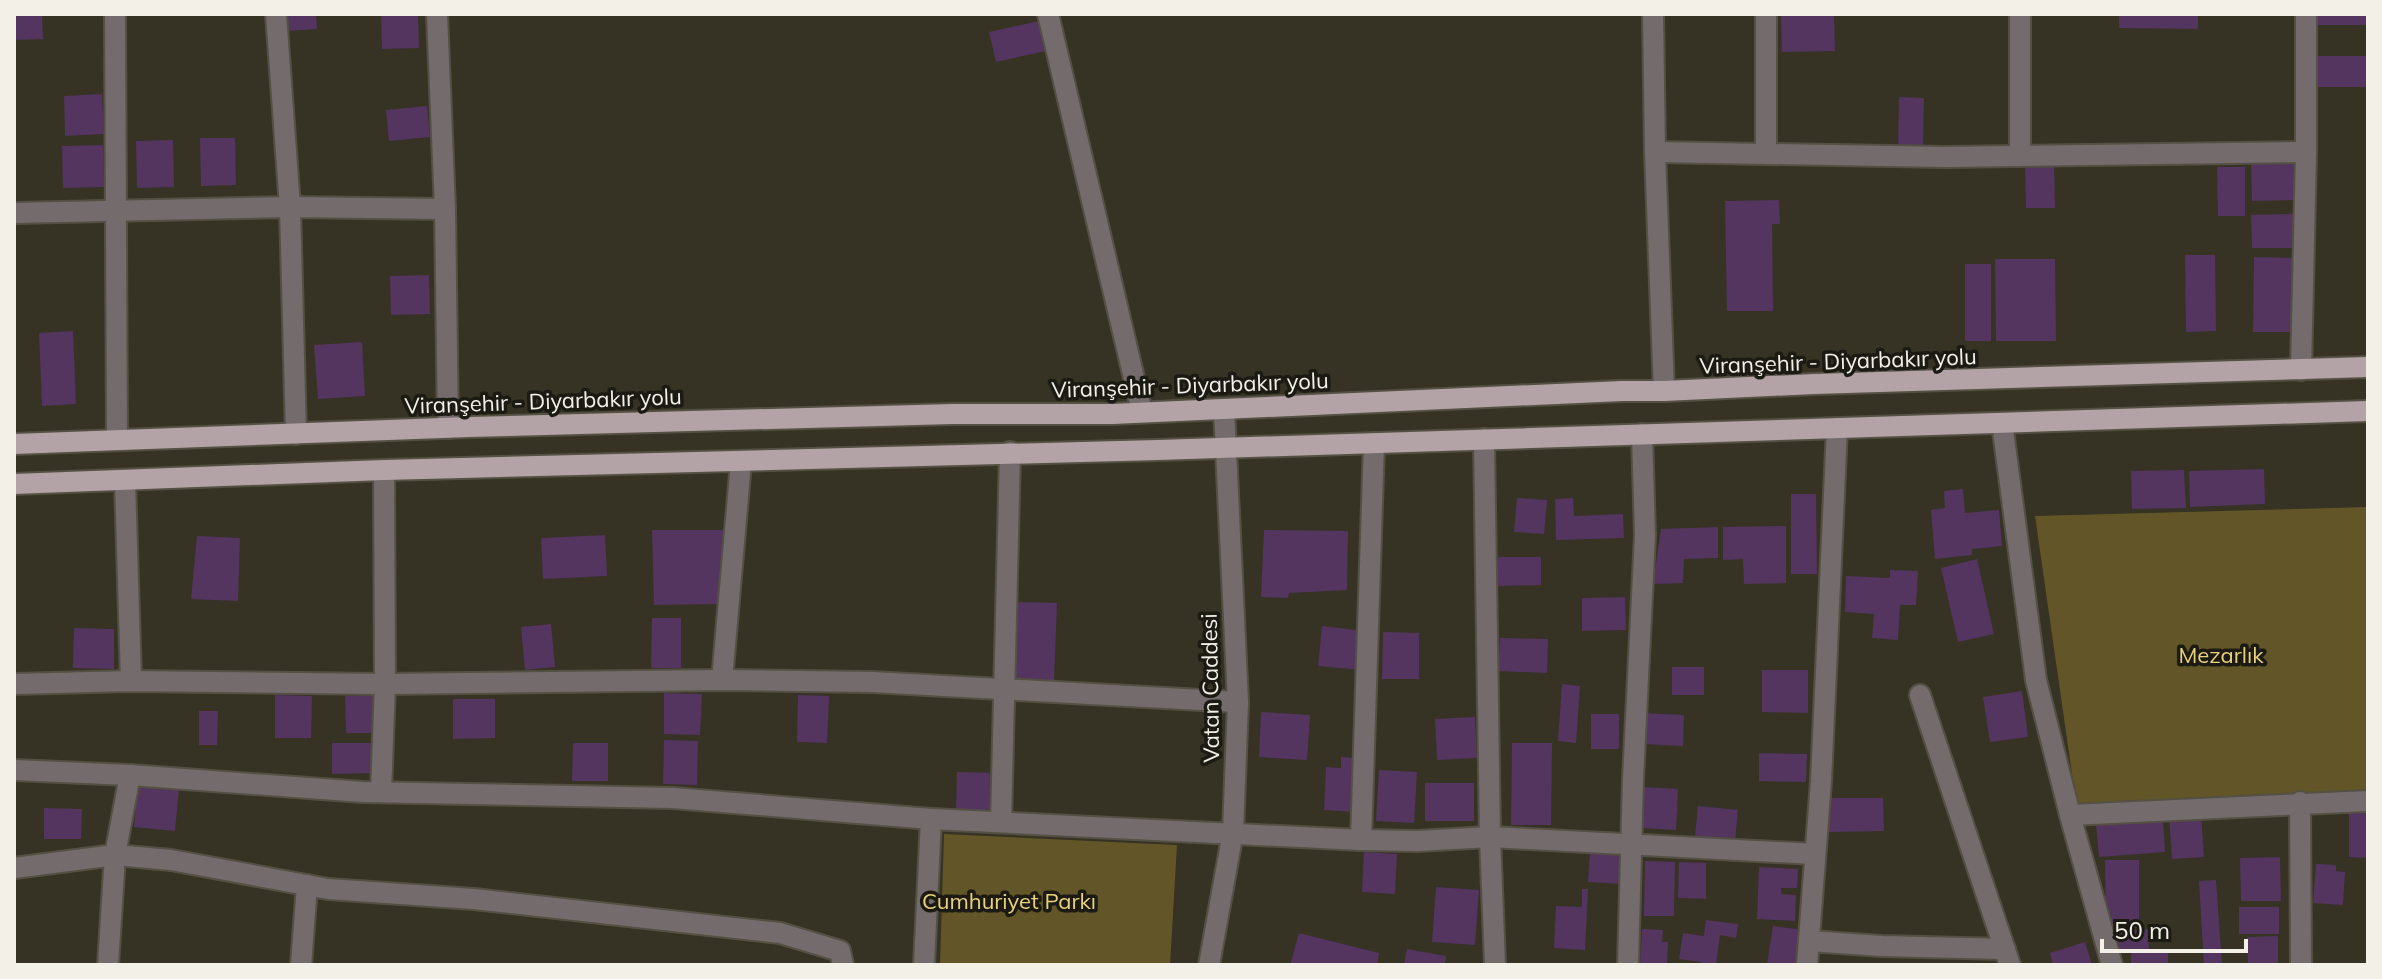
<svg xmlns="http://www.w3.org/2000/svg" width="2382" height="979" font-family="Mulish,sans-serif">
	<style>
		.green { fill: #625527 }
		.building { fill: #53355f }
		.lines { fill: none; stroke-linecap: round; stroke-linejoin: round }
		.minor-casing { stroke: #545043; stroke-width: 24 }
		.major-casing { stroke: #545043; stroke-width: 24 }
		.minor { stroke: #736b6c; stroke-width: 20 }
		.major { stroke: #b4a3a6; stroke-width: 20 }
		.labels { text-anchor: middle; stroke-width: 7; stroke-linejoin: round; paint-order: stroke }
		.street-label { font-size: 22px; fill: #f3f0e7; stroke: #1b1a13 }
		.park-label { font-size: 22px; fill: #e9d17d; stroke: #1b1a13 }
	</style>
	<rect width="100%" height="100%" fill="#363224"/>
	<g class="green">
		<polygon points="2368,507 2368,793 2084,805 2076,802 2035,516"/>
		<polygon points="944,834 1177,845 1170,965 940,965"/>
	</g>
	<g class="building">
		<polygon points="14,14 42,14 43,39 14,40"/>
		<polygon points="287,14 316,14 317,29 288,31"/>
		<polygon points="381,14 418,14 419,48 382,49"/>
		<polygon points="1781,14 1834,14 1835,51 1782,52"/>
		<polygon points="2119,14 2198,14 2198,29 2119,28"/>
		<rect x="2315" y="14" width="53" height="11"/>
		<polygon points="1039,21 1046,51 996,62 989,32"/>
		<polygon points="2314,56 2368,56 2368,87 2313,87"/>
		<polygon points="102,94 104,134 65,136 64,96"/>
		<polygon points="1899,97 1924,98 1923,149 1898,149"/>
		<polygon points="427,106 430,137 389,141 386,110"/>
		<polygon points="200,138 235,138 236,185 201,186"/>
		<polygon points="173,140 174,187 137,188 136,141"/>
		<polygon points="103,145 104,187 63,188 62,146"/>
		<polygon points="2296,163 2297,200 2252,201 2251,164"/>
		<polygon points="2054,164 2055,208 2026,208 2025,165"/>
		<polygon points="2217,167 2245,167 2245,216 2218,216"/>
		<polygon points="1779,200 1780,224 1772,224 1773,311 1727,311 1725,201"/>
		<polygon points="2293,214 2293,248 2252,248 2251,215"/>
		<polygon points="2185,255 2215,255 2216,331 2186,332"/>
		<polygon points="2254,257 2294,258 2293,332 2253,332"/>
		<polygon points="1995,259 2055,259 2056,341 1996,341"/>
		<rect x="1965" y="264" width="26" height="77"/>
		<polygon points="429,275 430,314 391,315 390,276"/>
		<polygon points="73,331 76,404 42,406 39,333"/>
		<polygon points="362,342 365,396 318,399 314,345"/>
		<polygon points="2264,469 2265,504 2190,507 2189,471"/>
		<polygon points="2184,470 2186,508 2132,509 2131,471"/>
		<polygon points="1963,489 1965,513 1999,510 2002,546 1972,549 1972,555 1935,559 1931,510 1945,508 1944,491"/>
		<polygon points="1791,494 1816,494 1817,574 1791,574"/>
		<polygon points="1517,498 1547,500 1544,534 1514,532"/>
		<polygon points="1573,498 1574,516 1623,514 1624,538 1556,540 1555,499"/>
		<polygon points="1786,526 1786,583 1744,584 1743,559 1723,560 1723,527"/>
		<polygon points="1718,527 1718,558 1684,559 1683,583 1653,584 1661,529"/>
		<polygon points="652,530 727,530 722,604 654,605"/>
		<polygon points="1264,530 1348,531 1347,590 1289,593 1288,598 1261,597"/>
		<polygon points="605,535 607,576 543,579 541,538"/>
		<polygon points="197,536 240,538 238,601 191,599"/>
		<polygon points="1498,557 1541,557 1541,585 1498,586"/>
		<polygon points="1977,559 1994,634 1958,642 1941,568"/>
		<polygon points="1890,570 1918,571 1916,605 1900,605 1898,640 1872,638 1874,614 1845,612 1846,576 1890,578"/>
		<polygon points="1625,597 1626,630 1582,631 1582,598"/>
		<polygon points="1017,602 1057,603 1054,681 1014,679"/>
		<polygon points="652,618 681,618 681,668 651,668"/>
		<polygon points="551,624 555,667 525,670 521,627"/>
		<polygon points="1322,626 1365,631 1361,670 1318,666"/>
		<polygon points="74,628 114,629 114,669 73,668"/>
		<polygon points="1383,632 1419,633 1419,679 1382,679"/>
		<polygon points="1500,638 1548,639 1547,673 1498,671"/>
		<rect x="1672" y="667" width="32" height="28"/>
		<polygon points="1762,670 1808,670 1808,713 1762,712"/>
		<polygon points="1562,684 1580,686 1576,743 1558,741"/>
		<polygon points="2022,691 2028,737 1990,742 1983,697"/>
		<polygon points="664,693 702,694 700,735 664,734"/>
		<polygon points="275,695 312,696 311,738 275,738"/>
		<polygon points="375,695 375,733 346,733 345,696"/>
		<polygon points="798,695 829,696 827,743 797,742"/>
		<polygon points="453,699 495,699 495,738 453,739"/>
		<polygon points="199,711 218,711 217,745 199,745"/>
		<polygon points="1261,712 1310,715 1307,760 1259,757"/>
		<polygon points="1643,713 1684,715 1683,746 1642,744"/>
		<rect x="1591" y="714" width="28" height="35"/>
		<polygon points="1475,717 1477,758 1437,760 1435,719"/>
		<polygon points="664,740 698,741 697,785 663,784"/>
		<polygon points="332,743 371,743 371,773 332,774"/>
		<polygon points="573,743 608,743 608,781 572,781"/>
		<polygon points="1512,743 1552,743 1551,825 1511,825"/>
		<polygon points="1759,753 1807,754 1806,782 1759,781"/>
		<polygon points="1341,757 1357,758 1354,812 1324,810 1326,767 1341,768"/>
		<polygon points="1379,770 1417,772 1414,823 1376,821"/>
		<polygon points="957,772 994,773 993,811 956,810"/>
		<rect x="1425" y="783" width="49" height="38"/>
		<polygon points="138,785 179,788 175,831 134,827"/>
		<polygon points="1643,787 1678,789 1676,830 1641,828"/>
		<polygon points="1829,798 1883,798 1884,831 1829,832"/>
		<polygon points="1698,806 1738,810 1735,841 1695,836"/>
		<polygon points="44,808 82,809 81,839 44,839"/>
		<polygon points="2349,810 2368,810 2368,858 2349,857"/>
		<polygon points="2201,814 2204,857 2172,859 2169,816"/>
		<polygon points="2163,818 2165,852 2099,857 2096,823"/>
		<polygon points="1364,852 1397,854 1395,894 1362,892"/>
		<polygon points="1590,852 1623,854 1621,884 1588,882"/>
		<polygon points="2280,857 2281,901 2241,901 2240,858"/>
		<polygon points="2105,860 2139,860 2139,928 2106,928"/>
		<polygon points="1645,861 1675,862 1674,916 1644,916"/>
		<polygon points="1679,862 1706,863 1706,899 1678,898"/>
		<polygon points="2316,864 2336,865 2336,871 2345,872 2343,905 2313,903"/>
		<polygon points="1759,867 1798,869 1797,888 1781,888 1781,894 1796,895 1795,921 1757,919"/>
		<polygon points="2216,880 2222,965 2204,965 2199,881"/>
		<polygon points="1436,887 1479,890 1475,945 1432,942"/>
		<polygon points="1582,889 1588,889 1585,950 1554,948 1556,906 1582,907"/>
		<rect x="2239" y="907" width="40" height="27"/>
		<polygon points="1706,920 1738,924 1736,938 1720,935 1716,965 1701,965 1701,962 1679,959 1683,933 1704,936"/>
		<polygon points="1773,926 1804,930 1799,965 1767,965"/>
		<polygon points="1642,929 1663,930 1662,942 1668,942 1667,964 1640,965"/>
		<polygon points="2148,929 2149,950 2118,953 2116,932"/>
		<polygon points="1299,933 1379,953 1377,965 1290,965"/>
		<polygon points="2278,936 2278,965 2248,965 2247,937"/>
		<polygon points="2085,942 2092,965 2053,965 2050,953"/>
		<polygon points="1407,949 1446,956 1445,965 1404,965"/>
		<polygon points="2168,952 2168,965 2131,965 2131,953"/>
	</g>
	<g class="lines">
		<g class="minor-casing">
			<g id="minor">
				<polyline points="115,14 117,439"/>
				<polyline points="276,14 290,207 296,434"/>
				<polyline points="437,14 445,209 448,428"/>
				<polyline points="1048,14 1142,412"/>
				<polyline points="1653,14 1655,152 1664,391"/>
				<polyline points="2020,14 2020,154"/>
				<polyline points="1655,152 1945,157 2306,152"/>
				<polyline points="1766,154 1766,14"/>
				<polyline points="14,213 290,207 445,209"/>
				<polyline points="2301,370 2306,152 2306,14"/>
				<polyline points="2002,423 2036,680 2070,815 2112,965"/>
				<polyline points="1484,439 1490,837 1495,965"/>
				<polyline points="125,480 131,681"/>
				<polyline points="722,680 741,462"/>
				<polyline points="14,684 131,681 385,684 722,680 872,682 1238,702"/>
				<polyline points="1920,695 2010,965"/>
				<polyline points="14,770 130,775 363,792 673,798 931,819 1361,840 1417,841 1490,837 1815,854"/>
				<polyline points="381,792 385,684 384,470"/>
				<polyline points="2300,802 2301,965"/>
				<polyline points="2070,815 2368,801"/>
				<polyline points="1001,822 1010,452"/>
				<polyline points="1361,840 1374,443"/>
				<polyline points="14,868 115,855 171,860 328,889 474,899 780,933 840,951 843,965"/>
				<polyline points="1809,941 1882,946 2005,949"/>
				<polyline points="108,965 115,855 130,775"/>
				<polyline points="301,965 307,885"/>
				<polyline points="924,965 931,819"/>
				<polyline points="1209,965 1233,832 1238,702 1224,409"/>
				<polyline points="1628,965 1633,779 1645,535 1642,434"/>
				<polyline points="1807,965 1821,781 1837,428"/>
			</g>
		</g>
		<g class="major-casing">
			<g id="major">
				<polyline points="14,444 469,427 953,414 1112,414 1622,391 1664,391 1814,384 2368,367"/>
				<polyline points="14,484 384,470 1158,450 2368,411"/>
			</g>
		</g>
		<use href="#minor" class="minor"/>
		<use href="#major" class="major"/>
	</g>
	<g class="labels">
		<g class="street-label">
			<text transform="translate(1838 361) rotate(-2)" y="8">Viranşehir - Diyarbakır yolu</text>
			<text transform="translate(1190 385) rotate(-2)" y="8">Viranşehir - Diyarbakır yolu</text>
			<text transform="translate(543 401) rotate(-2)" y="8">Viranşehir - Diyarbakır yolu</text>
			<text transform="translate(1210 688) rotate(-91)" y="8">Vatan Caddesi</text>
		</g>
		<g class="park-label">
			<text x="2221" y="663">Mezarlık</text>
			<text x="1009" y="909">Cumhuriyet Parkı</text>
		</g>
	</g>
	<rect width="2382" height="979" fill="none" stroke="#f3f0e7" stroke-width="32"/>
	<path d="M2102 939v12h144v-12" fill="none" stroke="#f3f0e7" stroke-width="4"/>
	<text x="2114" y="939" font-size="24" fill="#f3f0e7" stroke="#1b1a13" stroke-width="6" paint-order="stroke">50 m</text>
</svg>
